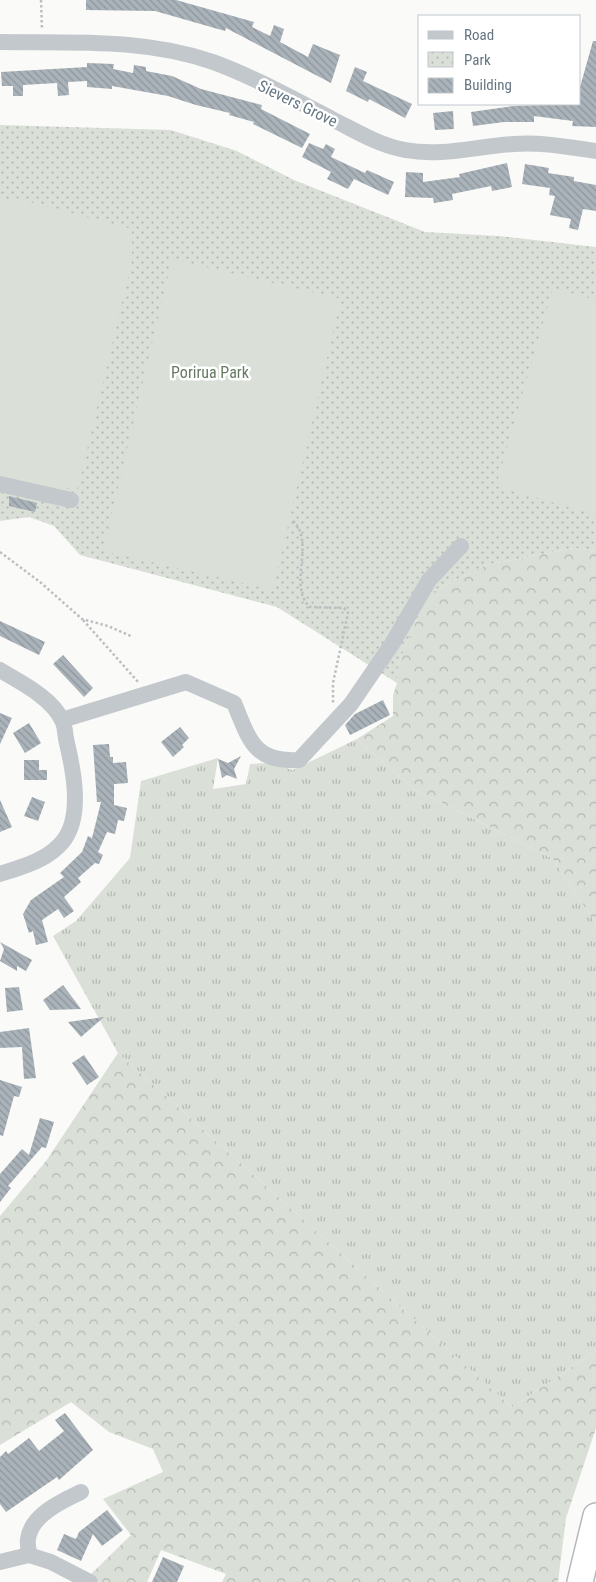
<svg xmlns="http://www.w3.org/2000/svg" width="596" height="1582" font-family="'Roboto Condensed',sans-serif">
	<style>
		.grass { fill: url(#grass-tufts) }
		.forest { fill: url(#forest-crowns) }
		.park { fill: url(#park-dots) }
		.garden { fill: #dadfd7 }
		.building { fill: url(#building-back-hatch) }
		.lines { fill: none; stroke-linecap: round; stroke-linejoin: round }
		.highway-casing { stroke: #b4b9bd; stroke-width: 28 }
		.path { stroke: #bbbfc2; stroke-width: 2.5; stroke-dasharray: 2.5 2.5; stroke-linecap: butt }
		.minor { stroke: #c3c8cc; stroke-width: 16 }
		.highway { stroke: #fff; stroke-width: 25 }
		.labels { text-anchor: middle; stroke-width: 5; stroke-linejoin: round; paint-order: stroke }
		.street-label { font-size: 16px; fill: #657683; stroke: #fff }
		.park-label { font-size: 16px; fill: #687a64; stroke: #fff }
	</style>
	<defs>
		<pattern id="grass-tufts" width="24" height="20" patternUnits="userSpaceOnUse" patternTransform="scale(1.25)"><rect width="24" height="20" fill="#dadfd7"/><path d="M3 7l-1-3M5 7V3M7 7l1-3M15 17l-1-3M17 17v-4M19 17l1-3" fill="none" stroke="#b4b9b4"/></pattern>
		<pattern id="forest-crowns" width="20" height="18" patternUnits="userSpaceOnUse" patternTransform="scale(1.25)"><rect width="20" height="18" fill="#dadfd7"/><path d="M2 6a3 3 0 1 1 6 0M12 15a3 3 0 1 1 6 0" fill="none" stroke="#b4b9b4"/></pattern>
		<pattern id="park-dots" width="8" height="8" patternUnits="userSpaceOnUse" patternTransform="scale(1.25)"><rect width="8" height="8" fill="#dadfd7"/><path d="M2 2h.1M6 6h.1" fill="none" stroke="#b4b9b4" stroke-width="1.8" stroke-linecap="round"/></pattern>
		<pattern id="building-back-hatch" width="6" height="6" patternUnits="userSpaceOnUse" patternTransform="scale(1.25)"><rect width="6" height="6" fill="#aab3b9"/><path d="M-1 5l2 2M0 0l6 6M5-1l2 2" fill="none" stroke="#8e969c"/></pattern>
	</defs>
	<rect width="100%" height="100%" fill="#fafaf8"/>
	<polygon class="grass" points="357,739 414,789 552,858 596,924 596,1351 512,1407 118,1053 53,936 76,921 130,858 141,781 218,758 213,789 246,784 250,764 268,763 293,770"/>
	<g class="forest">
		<polygon points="574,548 596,551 596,924 552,858 414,789 357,739 393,716 393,695 397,683 398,666 405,646 428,594 486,565"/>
		<polygon points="118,1053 512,1407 596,1351 596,1428 566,1518 558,1582 222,1582 226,1574 161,1550 147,1582 100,1582 89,1576 131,1535 103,1499 163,1472 153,1449 109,1432 71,1402 0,1445 0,1216 46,1161"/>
	</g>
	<polygon class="park" points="0,125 171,130 237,151 294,180 425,232 499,236 596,247 596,551 574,548 486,565 428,594 405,646 398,666 397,683 277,607 80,555 54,526 29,517 0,521"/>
	<g class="garden">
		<polygon points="0,197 10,200 11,197 132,229 132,261 78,488 66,488 61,494 0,480"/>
		<polygon points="172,259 341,299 273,590 103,551"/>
		<polygon points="553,288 596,300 596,515 496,486"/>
	</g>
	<g class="building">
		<polygon points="86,0 176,0 254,22 252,27 270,36 274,25 284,29 280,42 308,57 313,44 340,55 331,83 226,28 225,31 155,11 86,10"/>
		<polygon points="593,41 596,41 596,127 572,126 573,121 534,116 534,122 504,122 473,126 471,112 514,106 580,104 580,87"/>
		<polygon points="87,63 114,64 113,69 133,73 134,65 146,67 146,71 172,76 201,89 262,105 261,109 310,134 302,148 253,124 254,122 229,115 230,113 196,105 168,96 112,86 112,89 87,87 87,81 68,82 69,95 58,96 57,83 23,85 23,96 13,96 13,86 2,86 1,72 87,67"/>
		<polygon points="355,67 367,72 363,81 412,104 405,118 369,99 368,102 346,91"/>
		<polygon points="453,111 454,129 435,130 433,113"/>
		<polygon points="309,143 323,149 326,144 335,149 331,157 365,173 367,170 394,182 388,195 354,179 348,189 327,179 331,172 302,157"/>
		<polygon points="507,163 512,187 492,191 491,186 452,194 453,200 434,203 433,198 405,197 406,172 423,173 423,182 460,177 459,174"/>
		<polygon points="525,164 549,168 548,173 574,177 574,181 596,185 596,211 583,209 578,230 569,228 571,219 550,215 555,196 549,195 550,188 522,184"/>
		<polygon points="9,496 37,503 35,512 9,506"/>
		<polygon points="0,621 45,642 39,655 0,636"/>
		<polygon points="63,655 93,688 84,697 53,664"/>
		<polygon points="383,700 390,715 350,735 345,725 355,714"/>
		<polygon points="0,713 12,718 0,744"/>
		<polygon points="29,723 41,743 25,753 13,733"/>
		<polygon points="180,727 189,738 182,745 184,747 173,757 161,742"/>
		<polygon points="109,744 110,757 113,757 113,763 126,762 128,783 114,784 114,805 127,808 124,821 118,820 115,834 107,832 98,852 103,855 99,864 95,863 78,878 81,882 64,897 74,911 64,918 58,909 42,920 48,942 36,945 33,931 29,933 23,914 31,900 64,877 60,873 82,852 88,836 92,838 101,802 97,802 93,745"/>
		<polygon points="241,756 234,769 237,779 227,775 222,778 218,759 228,763"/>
		<polygon points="24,760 39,760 39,770 47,770 47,780 24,780"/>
		<polygon points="32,797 45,802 38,821 24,816"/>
		<polygon points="0,800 12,827 0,832"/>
		<polygon points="0,942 32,960 26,971 17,966 17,971 0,961 4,949"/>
		<polygon points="63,985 81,1009 50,1010 43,1000"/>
		<polygon points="19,987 23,1010 7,1012 5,988"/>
		<polygon points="104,1017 81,1037 68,1022"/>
		<polygon points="29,1028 36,1078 24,1079 22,1047 0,1048 0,1032"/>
		<polygon points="84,1055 99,1077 87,1085 72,1063"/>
		<polygon points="0,1080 22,1087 19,1097 14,1096 3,1136 0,1135"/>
		<polygon points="40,1118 54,1122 46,1148 42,1147 8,1186 11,1188 0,1202 0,1174 22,1149 29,1155"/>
		<polygon points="65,1413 93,1450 59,1480 57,1477 6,1512 0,1504 0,1457 6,1451 8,1454 29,1438 39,1451 64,1431 55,1420"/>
		<polygon points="107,1510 123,1530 102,1546 93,1534 81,1561 57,1550 64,1534 76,1539 79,1532"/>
		<polygon points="163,1557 184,1566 177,1582 152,1582"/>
	</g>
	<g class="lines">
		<g class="highway-casing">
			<polyline id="highway" points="580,1582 596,1516"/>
		</g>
		<g class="path">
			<polyline points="41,0 42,30"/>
			<path d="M293 521C316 543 287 586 310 607L344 608 348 613 333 683V704"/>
			<polyline points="0,552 40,582 82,619 108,626 131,636"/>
			<polyline points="83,620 139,683"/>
		</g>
		<g class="minor">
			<path d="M0 42C72 43 144 38 213 62 254 77 293 99 332 119 356 131 378 145 405 150 442 157 477 146 514 144 542 142 568 147 596 151"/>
			<polyline points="0,484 71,500"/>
			<path d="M0 670C21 683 51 697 62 720 65 725 65 733 66 739 73 768 83 814 64 840 49 860 22 867 0 874"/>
			<path d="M62 720 186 682 234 703C249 738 253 763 299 760L351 704 392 644 429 580 461 546"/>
			<path d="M29 1555C29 1550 27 1544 28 1539 31 1515 62 1501 81 1492"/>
			<polyline points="0,1562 29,1555 51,1562 90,1582"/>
		</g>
		<use href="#highway" class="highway"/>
	</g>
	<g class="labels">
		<g class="street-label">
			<text transform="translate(298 103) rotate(26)" y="6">Sievers Grove</text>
		</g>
		<g class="park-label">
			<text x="210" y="378">Porirua Park</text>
		</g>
	</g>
	<rect x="418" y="15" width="162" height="90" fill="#ffffff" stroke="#c1c8cd"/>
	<rect x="428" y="31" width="25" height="8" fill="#c3c8cc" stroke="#c1c8cd"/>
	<text x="464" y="40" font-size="15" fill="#657683">Road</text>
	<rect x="428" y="52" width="25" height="15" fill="url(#park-dots)" stroke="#c1c8cd"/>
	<text x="464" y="65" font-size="15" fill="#657683">Park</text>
	<rect x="428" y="78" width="25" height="15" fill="url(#building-back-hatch)" stroke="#c1c8cd"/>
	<text x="464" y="90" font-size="15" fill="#657683">Building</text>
</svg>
